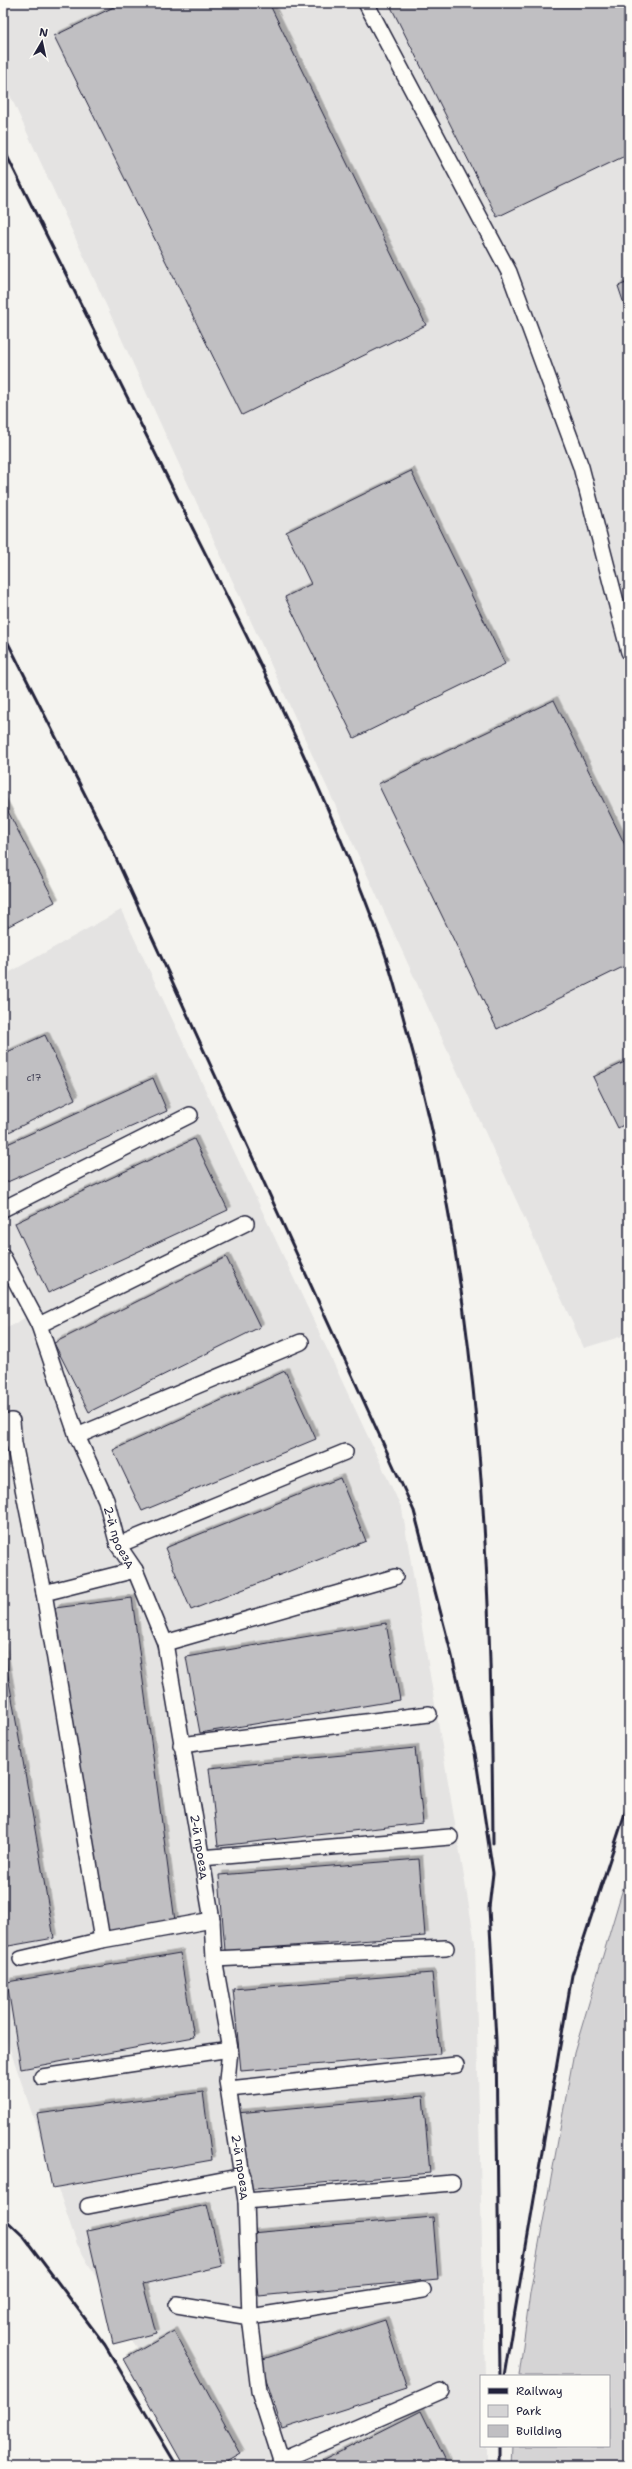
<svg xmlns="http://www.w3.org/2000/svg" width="632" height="2469" font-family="'Shantell Sans',sans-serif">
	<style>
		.built { fill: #e4e3e2 }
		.green { fill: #d5d4d5; stroke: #7c7b88 }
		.building { fill: #c0bfc2; stroke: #22223b; filter: url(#shadow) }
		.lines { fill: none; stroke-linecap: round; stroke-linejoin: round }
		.service-casing { stroke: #22223b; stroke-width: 18 }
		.service { stroke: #fdfcf7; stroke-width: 15 }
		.rail { stroke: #22223b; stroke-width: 3 }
		.labels { text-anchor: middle; stroke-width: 3.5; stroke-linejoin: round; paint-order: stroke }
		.number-label { font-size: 10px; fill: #4a495d }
		.street-label { font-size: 12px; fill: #22223b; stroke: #fdfcf7 }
	</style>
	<defs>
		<filter id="shadow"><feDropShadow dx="3.5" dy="-3.5" stdDeviation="0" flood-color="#0004"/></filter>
	</defs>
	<rect width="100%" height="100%" fill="#f4f3ef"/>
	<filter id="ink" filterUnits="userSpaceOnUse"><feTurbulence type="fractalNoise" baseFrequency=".025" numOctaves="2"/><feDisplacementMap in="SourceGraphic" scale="8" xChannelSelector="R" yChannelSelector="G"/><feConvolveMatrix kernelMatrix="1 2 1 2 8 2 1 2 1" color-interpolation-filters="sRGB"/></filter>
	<g filter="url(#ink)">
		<g class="built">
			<polygon points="3,3 629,3 629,1334 584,1348 3,80"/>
			<polygon points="121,910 402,1509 475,1942 485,2376 481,2376 481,2446 487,2446 487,2466 204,2466 77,2244 3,2029 3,1330 32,1314 3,1258 3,976"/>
		</g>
		<polygon class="green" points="629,1868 629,2466 511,2466 512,2446 609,2446 609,2376 519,2376 530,2293 574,2053"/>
		<g class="building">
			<polygon points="122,3 269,3 426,325 242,415 54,36"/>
			<polygon points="389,3 629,3 629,154 497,217"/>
			<polygon points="629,282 629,319 618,286"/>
			<polygon points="411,471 505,664 354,738 285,597 311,584 286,532"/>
			<polygon points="554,700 629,853 629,964 497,1029 378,784"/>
			<polygon points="3,802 55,902 3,929"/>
			<polygon points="45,1035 75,1099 3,1135 3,1054"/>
			<polygon points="629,1060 629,1122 618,1128 593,1077"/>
			<polygon points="153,1078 167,1111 3,1184 3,1146"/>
			<polygon points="194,1139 228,1210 48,1293 15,1223"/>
			<polygon points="226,1257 260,1327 89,1412 54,1343"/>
			<polygon points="285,1371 316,1439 142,1511 113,1450"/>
			<polygon points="340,1478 366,1541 191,1610 165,1548"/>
			<polygon points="132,1598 176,1929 103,1938 55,1608"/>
			<polygon points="386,1623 400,1700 200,1733 186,1657"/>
			<polygon points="3,1647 54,1938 3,1947"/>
			<polygon points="415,1748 423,1823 218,1846 209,1768"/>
			<polygon points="419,1859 425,1936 225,1951 219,1875"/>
			<polygon points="180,1953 194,2037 21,2069 7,1982"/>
			<polygon points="432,1973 440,2054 241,2071 233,1989"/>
			<polygon points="203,2092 212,2160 52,2188 37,2114"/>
			<polygon points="423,2096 430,2173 245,2190 237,2113"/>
			<polygon points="207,2205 222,2266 143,2284 156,2333 113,2344 87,2231"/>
			<polygon points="433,2217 438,2279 259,2296 251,2233"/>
			<polygon points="385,2320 407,2389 282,2429 260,2360"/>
			<polygon points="174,2331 241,2454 220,2466 184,2466 124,2359"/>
			<polygon points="421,2411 448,2466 312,2466"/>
		</g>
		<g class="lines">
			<g class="service-casing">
				<g id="service">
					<polyline points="366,3 509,272 581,467 629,652"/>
					<polyline points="3,1209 190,1115"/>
					<path id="s1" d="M3 1257 39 1325 77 1436 106 1500 118 1545 135 1570 165 1643 212 1920 214 1959 230 2049 227 2081 246 2201 250 2317 259 2391 283 2466"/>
					<polyline points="39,1325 246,1223"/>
					<polyline points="3,1422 12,1421 14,1443 44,1593"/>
					<polyline points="77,1436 301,1342"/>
					<polyline points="118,1545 345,1452"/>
					<polyline points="135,1570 44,1593 102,1940 212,1920"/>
					<polyline points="165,1643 395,1577"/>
					<polyline points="181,1745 429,1714"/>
					<polyline points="201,1858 450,1837"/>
					<polyline points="21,1959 102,1940"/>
					<polyline points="214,1959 446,1948"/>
					<polyline points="42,2077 230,2049"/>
					<polyline points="229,2089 456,2065"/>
					<polyline points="246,2201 452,2183"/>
					<polyline points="88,2206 243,2176"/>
					<polyline points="177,2305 250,2317 423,2290"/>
					<polyline points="280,2461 441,2391"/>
				</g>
			</g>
			<use href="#service" class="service"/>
			<g class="rail">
				<path d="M3 148C66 274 128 401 192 527 261 664 330 800 382 945 392 973 399 1002 407 1031 482 1294 491 1572 493 1843"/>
				<polyline points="3,633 104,832 414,1511 452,1656 475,1753 493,1873 489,1908 496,2040 500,2376"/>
				<polyline points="3,2217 23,2236 105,2345 177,2466"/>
				<polyline points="504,2376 572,1975 629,1801"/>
				<polyline points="499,2466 499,2446"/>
			</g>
		</g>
	</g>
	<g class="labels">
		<g class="number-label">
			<text x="34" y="1081">с17</text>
		</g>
		<g class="street-label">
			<text dy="4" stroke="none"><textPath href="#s1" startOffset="304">2-й проезд</textPath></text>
			<text dy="4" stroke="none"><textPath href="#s1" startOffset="627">2-й проезд</textPath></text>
			<text dy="4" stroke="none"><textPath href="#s1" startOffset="951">2-й проезд</textPath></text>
		</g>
	</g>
	<rect width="632" height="2469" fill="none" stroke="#fdfcf7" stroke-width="16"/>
	<rect x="8" y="8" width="616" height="2453" fill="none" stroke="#22223b" stroke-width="1.5" filter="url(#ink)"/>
	<rect x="480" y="2375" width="130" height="72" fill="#fdfcf7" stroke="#a5a5ac"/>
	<rect x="488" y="2388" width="20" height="6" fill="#22223b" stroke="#a5a5ac"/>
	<text x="516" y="2395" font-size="12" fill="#22223b">Railway</text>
	<rect x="488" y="2405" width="20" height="12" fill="#d5d4d5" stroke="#a5a5ac"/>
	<text x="516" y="2415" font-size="12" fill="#22223b">Park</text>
	<rect x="488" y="2425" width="20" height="12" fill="#c0bfc2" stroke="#a5a5ac"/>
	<text x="516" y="2435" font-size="12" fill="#22223b">Building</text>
	<g transform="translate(42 42) rotate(9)" stroke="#fdfcf7" stroke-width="3" paint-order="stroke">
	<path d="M0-3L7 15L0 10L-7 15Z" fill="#22223b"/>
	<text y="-6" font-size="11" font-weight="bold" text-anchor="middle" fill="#22223b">N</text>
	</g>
</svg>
